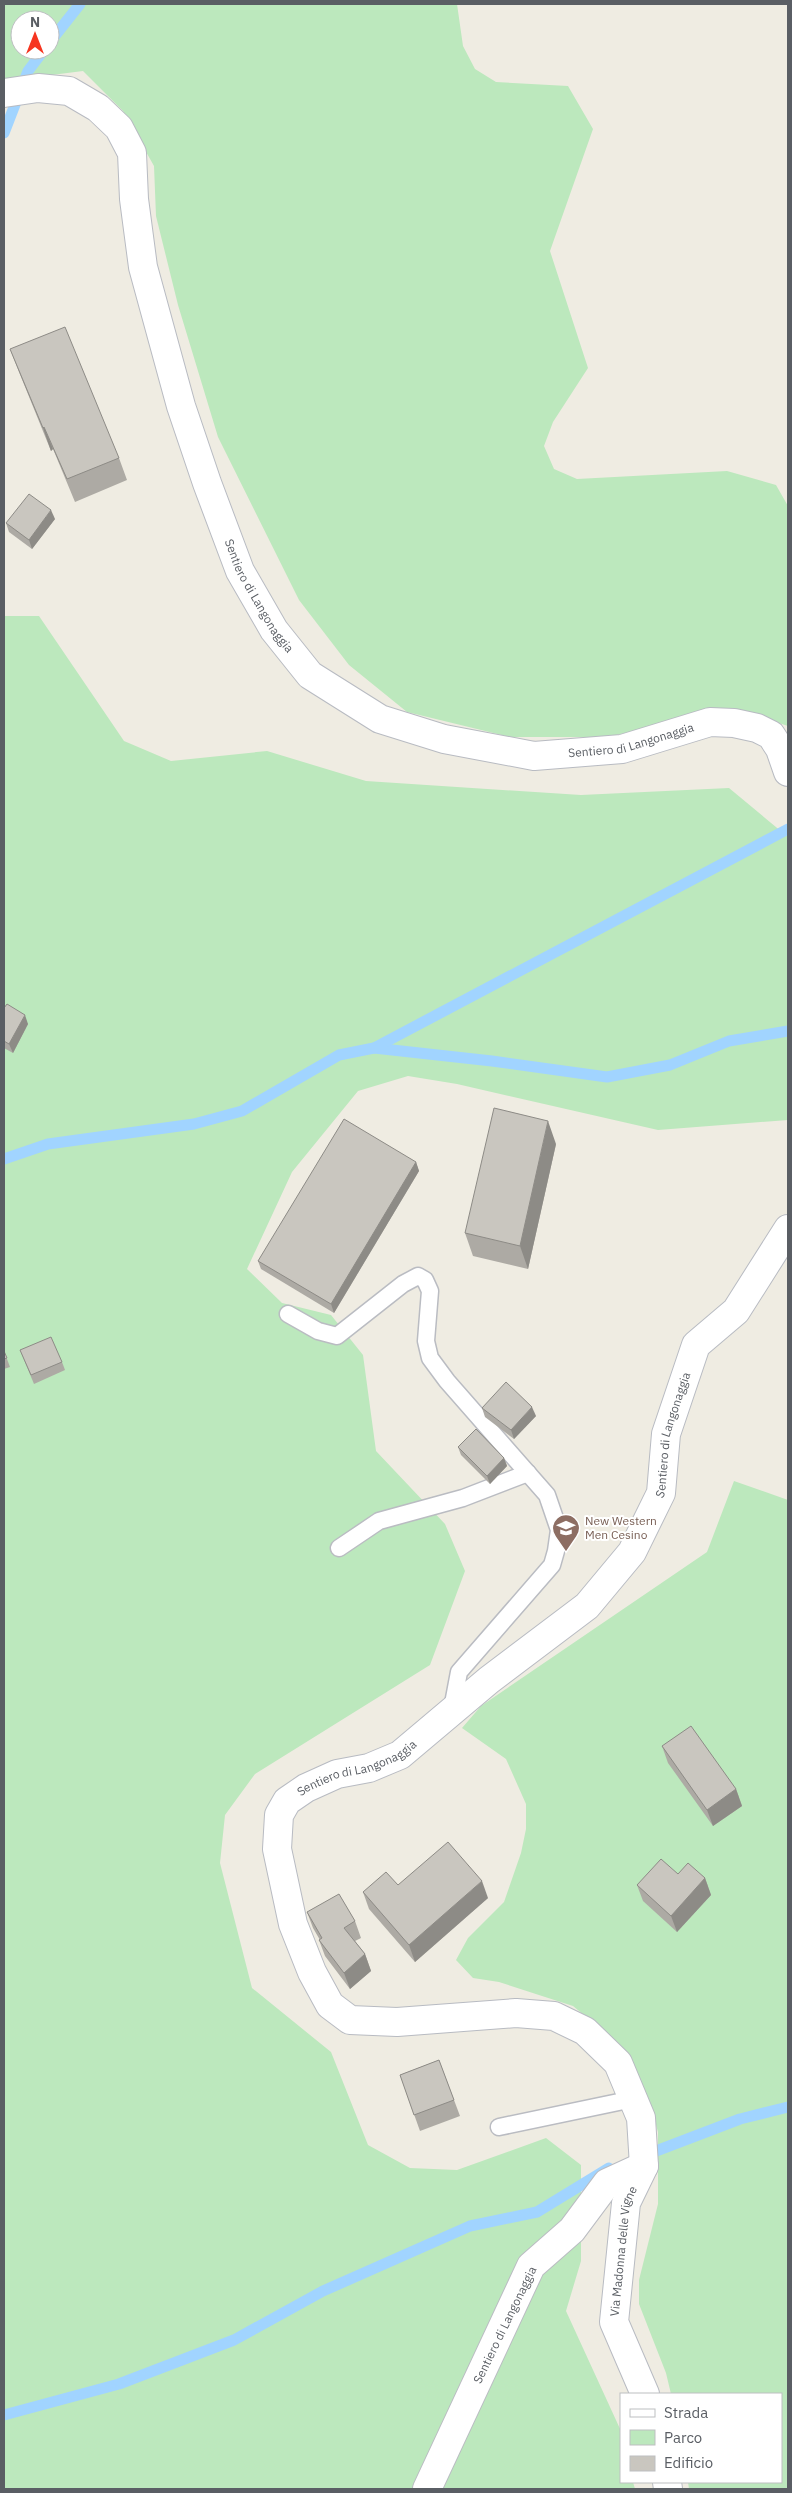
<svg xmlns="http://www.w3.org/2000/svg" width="792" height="2493" font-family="'IBM Plex Sans',sans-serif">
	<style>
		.green { fill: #bce8bd; fill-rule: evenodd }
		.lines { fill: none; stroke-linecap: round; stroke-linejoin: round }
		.stream { stroke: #a1d4ff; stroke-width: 11 }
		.lane-casing { stroke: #babcc2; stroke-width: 19 }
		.street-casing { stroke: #babcc2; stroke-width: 30 }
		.secondary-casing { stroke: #b8bbc2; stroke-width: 30 }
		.lane { stroke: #fff; stroke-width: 16 }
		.street { stroke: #fff; stroke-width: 28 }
		.secondary { stroke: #fff; stroke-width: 28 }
		.wall { fill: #adaaa4 }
		.shaded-wall { fill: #8d8b86 }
		.building { fill: #c9c6bf; stroke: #8d8b86 }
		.labels { text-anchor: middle; stroke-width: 4; stroke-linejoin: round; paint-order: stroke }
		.street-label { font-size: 12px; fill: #5a5e64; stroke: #fff }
		.education-label { font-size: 12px; fill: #785e54; stroke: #fff; text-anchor: start }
	</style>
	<rect width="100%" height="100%" fill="#efece2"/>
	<g class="green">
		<path d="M4 4H457L463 46 475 69 496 82 568 86 593 129 550 251 588 368 553 422 544 446 554 469 577 479 727 471 776 485 788 506V726L736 709 607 737H510L407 712 349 665 299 600 218 437 178 305 156 216 154 166 123 111 83 71 4 81ZM20 20H50V50H20Z"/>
		<polygon points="4,616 39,616 124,741 171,761 267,751 366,781 581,795 729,788 788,837 788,1120 658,1130 457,1084 408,1076 358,1091 292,1172 247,1269 282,1303 331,1315 363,1355 376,1451 445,1524 465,1571 430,1665 255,1774 225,1815 220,1863 252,1988 331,2052 368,2145 410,2168 457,2170 546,2138 581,2165 581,2261 566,2311 621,2431 621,2482 633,2482 635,2489 4,2489"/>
		<polygon points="734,1481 788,1500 788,2489 689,2489 688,2482 781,2482 781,2394 671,2394 666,2373 639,2304 639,2280 658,2204 658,2132 651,2107 629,2060 614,2040 573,2006 499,1982 473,1978 456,1960 468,1938 504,1902 521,1853 526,1829 526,1804 506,1759 462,1728 481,1706 707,1552"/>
	</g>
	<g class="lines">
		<g class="stream">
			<polyline points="50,42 80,4"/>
			<polyline points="4,133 28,71 44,50"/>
			<polyline points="374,1048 492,1061 607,1077 670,1065 729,1041 788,1031"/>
			<polyline points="4,1159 48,1144 194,1124 242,1111 339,1055 374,1048 788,829"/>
			<polyline points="643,2156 740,2119 788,2107"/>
			<polyline points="4,2415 119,2384 234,2340 323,2291 470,2226 537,2212 609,2168"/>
		</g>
		<g class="lane-casing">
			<g id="lane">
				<polyline points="288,1314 318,1331 337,1336 403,1284 418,1276 425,1280 430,1291 426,1341 430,1358 447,1381 547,1495 559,1530 556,1551 552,1565 459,1672 452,1709"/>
				<polyline points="339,1548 379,1521 463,1498 528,1473"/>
				<polyline points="499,2127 633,2099"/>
			</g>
		</g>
		<g class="street-casing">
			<polyline id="street" points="427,2489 531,2266 572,2230 607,2183 644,2166"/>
		</g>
		<g class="secondary-casing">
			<g id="secondary">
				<path id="s1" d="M4 93 38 88 69 91 98 108 119 128 132 153 134 199 143 267 181 406 207 483 240 571 274 630 310 675 380 719 444 739 534 756 622 749 710 722 734 723 757 728 771 735 780 749 788 772"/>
				<path id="s2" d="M645 2394 614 2322 626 2203 644 2166 641 2118 618 2063 585 2031 554 2016 516 2013 397 2022 350 2020 330 2005 312 1972 293 1924 277 1849 279 1815 287 1801 306 1788 337 1774 369 1768 400 1755 489 1680 587 1606 632 1552 661 1493 666 1434 696 1345 736 1311 788 1229"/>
				<polyline points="667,2482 668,2489"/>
			</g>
		</g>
		<use href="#lane" class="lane"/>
		<use href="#street" class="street"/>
		<use href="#secondary" class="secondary"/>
	</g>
	<g class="wall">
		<polygon points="10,349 119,458 127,480 75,502 53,449 51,451 19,372"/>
		<polygon points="55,519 32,549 9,532 6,523"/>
		<polygon points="4,1008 28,1024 13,1053 4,1048"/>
		<polygon points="556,1144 528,1269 473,1256 465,1233"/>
		<polygon points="416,1162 419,1171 334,1313 261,1269 258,1261"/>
		<polygon points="20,1350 62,1362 65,1370 34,1384"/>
		<polygon points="4,1351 10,1367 4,1369"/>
		<polygon points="482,1408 536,1416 514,1439 485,1417"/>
		<polygon points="458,1447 504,1458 507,1466 490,1484 461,1455"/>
		<polygon points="662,1746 736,1789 742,1806 713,1826 668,1763"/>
		<polygon points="678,1874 705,1878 711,1895 677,1932 643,1901 637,1885"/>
		<polygon points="363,1892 488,1898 415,1962 369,1909"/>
		<polygon points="307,1912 355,1921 361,1938 355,1941 365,1954 371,1971 350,1989 325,1956 319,1940 320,1940 313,1928"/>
		<polygon points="439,2060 460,2116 420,2131 400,2075"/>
	</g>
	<g class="shaded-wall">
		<polygon points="44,427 53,449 51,451 43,428"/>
		<polygon points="51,510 55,519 32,549 29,540"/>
		<polygon points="25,1015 28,1024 13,1053 9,1044"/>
		<polygon points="548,1121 556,1144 528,1269 520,1246"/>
		<polygon points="416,1162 419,1171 334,1313 331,1304"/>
		<polygon points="532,1407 536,1416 514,1439 511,1430"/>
		<polygon points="504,1458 507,1466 490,1484 487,1476"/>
		<polygon points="736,1789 742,1806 713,1826 707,1810"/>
		<polygon points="705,1878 711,1895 677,1932 671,1916"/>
		<polygon points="482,1881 488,1898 415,1962 409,1945"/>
		<polygon points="365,1954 371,1971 350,1989 344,1973"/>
	</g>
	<g class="building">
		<polygon points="65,327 119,458 67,479 44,427 43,428 10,349"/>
		<polygon points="29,494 51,510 29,540 6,523"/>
		<polygon points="7,1004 25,1015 9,1044 4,1041 4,1008"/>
		<polygon points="494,1108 548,1121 520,1246 465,1233"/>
		<polygon points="344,1119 416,1162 331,1304 258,1261"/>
		<polygon points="51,1337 62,1362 31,1375 20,1350"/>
		<polygon points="4,1351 7,1358 4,1359"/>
		<polygon points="506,1382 532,1407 511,1430 482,1408"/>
		<polygon points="476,1429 504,1458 487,1476 458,1447"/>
		<polygon points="691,1726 736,1789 707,1810 662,1746"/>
		<polygon points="448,1842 482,1881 409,1945 363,1892 386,1872 398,1885"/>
		<polygon points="661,1859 678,1874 688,1863 705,1878 671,1916 637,1885"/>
		<polygon points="339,1894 355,1921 344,1928 365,1954 344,1973 319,1940 322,1938 307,1912"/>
		<polygon points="439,2060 454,2100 414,2115 400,2075"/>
	</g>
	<defs>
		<g id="school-pin" transform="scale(1.4375)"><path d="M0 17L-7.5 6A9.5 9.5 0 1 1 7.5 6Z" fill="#8d6e63" stroke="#fff"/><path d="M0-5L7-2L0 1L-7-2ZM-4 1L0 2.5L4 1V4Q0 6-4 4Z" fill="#fff"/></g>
	</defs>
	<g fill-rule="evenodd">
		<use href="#school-pin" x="566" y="1528"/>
	</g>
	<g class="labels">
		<g class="street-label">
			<text dy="4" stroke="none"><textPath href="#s1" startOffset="621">Sentiero di Langonaggia</textPath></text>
			<text dy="4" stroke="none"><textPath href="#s1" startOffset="1056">Sentiero di Langonaggia</textPath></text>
			<text dy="4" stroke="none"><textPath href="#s2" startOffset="1431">Sentiero di Langonaggia</textPath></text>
			<text dy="4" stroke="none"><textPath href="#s2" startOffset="951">Sentiero di Langonaggia</textPath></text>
			<text dy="4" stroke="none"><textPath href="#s2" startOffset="150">Via Madonna delle Vigne</textPath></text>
			<text transform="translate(505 2325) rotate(-64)" y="4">Sentiero di Langonaggia</text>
		</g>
		<g class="education-label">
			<text x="585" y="1525">New Western<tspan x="585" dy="14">Men Cesino</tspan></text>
		</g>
	</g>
	<rect width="792" height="2493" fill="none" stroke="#5a5e64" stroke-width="10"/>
	<rect x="620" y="2393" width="162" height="90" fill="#ffffff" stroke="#bdbfc1"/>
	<rect x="630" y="2409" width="25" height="8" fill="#ffffff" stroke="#bdbfc1"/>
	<text x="664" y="2418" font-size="15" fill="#5a5e64">Strada</text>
	<rect x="630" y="2430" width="25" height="15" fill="#bce8bd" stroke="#bdbfc1"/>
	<text x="664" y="2443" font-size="15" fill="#5a5e64">Parco</text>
	<rect x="630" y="2456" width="25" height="15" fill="#c9c6bf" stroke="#bdbfc1"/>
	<text x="664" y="2468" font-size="15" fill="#5a5e64">Edificio</text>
	<g transform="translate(35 35)"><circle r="24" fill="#ffffff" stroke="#bdbfc1"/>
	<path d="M0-4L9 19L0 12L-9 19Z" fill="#f63520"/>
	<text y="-8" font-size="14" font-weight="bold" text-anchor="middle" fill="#5a5e64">N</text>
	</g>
</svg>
